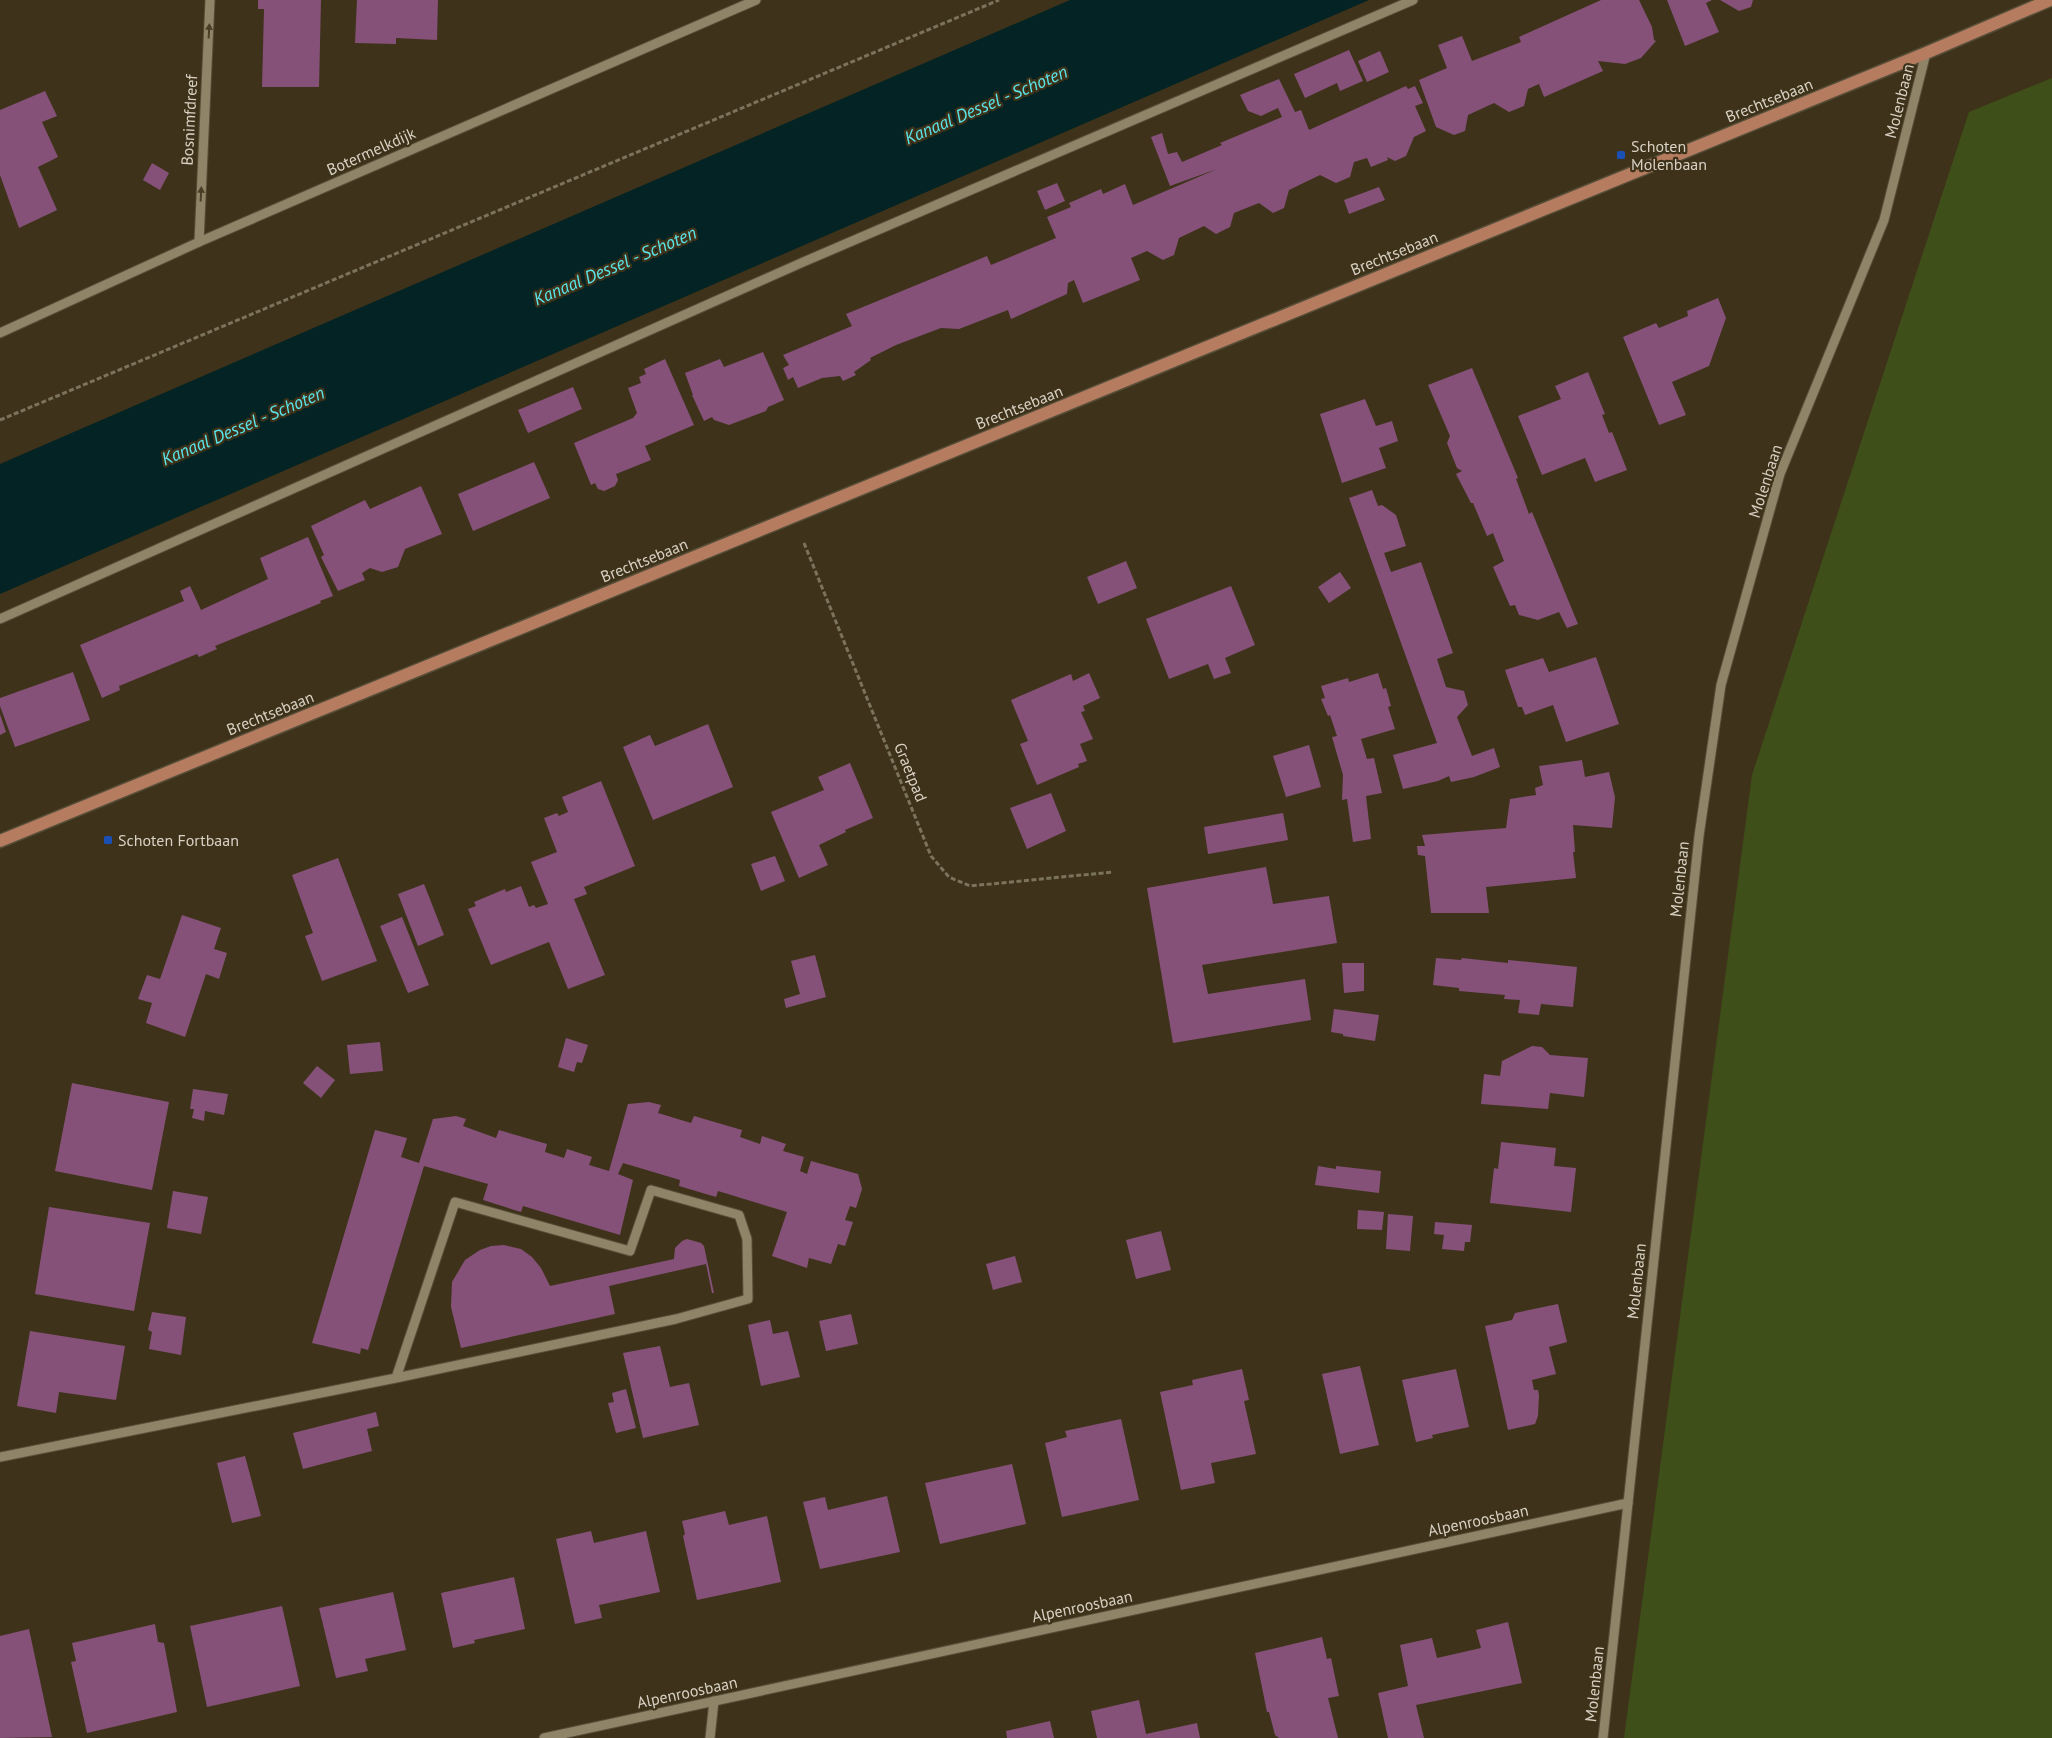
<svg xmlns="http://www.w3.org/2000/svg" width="2052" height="1738" font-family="'PT Sans',sans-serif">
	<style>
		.green { fill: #3f4f19 }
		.water { fill: #042324 }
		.building { fill: #855179 }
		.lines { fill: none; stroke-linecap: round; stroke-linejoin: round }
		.minor-casing { stroke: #574e39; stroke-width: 11 }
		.major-casing { stroke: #574e39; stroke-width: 15 }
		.path { stroke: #7c735e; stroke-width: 3; stroke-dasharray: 5 2.5; stroke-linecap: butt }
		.minor { stroke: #8f8368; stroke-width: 9 }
		.major { stroke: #b57c60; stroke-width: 12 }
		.oneway { fill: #4a3f26 }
		.transit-dot { fill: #1a4fb4; stroke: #3e331a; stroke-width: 2 }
		.labels { text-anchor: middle; stroke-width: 4.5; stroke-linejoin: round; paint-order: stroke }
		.street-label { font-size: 16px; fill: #d9d2c4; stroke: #3e331a }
		.poi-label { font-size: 16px; fill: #d9d2c4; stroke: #3e331a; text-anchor: start }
		.water-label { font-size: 18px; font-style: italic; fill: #5ae5eb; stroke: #3e331a }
	</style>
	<rect width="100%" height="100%" fill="#3e331a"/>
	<polygon class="green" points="2052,78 2052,1738 1624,1738 1752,775 1969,112"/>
	<polygon class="water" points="1070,0 1369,0 0,594 0,464"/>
	<g class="building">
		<polygon points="258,0 321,0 319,87 262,87 264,9 258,9"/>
		<polygon points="357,0 438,0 437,40 396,38 396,44 355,43"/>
		<polygon points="1601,0 1639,0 1652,27 1654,40 1656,41 1641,58 1625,64 1598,61 1603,71 1544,97 1539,84 1528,89 1524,106 1509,112 1494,103 1468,115 1465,131 1454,135 1436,127 1419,80 1447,68 1438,45 1462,36 1472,61 1521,42 1519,37"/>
		<polygon points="1667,0 1712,0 1706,3 1719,32 1685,46"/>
		<polygon points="1720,0 1753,0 1751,7 1739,11"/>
		<polygon points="1349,50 1363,81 1340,91 1337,83 1305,98 1294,74"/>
		<polygon points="1380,51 1389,72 1367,82 1358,61"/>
		<polygon points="1279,79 1295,112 1301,110 1309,130 1406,86 1408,89 1415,86 1423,103 1415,106 1426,131 1414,137 1406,156 1395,161 1387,157 1388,160 1371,167 1367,158 1354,162 1350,177 1336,183 1320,175 1289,190 1284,208 1273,213 1259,203 1234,213 1230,227 1216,234 1204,226 1179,238 1174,255 1163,260 1147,251 1131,258 1140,280 1083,303 1074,280 1068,283 1067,294 1011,319 1008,310 959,329 941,328 896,345 870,358 871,360 854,372 856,375 843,381 840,376 822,378 798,388 793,377 788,380 783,368 789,365 783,355 852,326 846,314 987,256 991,265 1056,238 1047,217 1071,207 1069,203 1101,189 1103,194 1125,184 1133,205 1217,169 1170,186 1151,137 1162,133 1168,154 1177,152 1182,162 1222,145 1220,143 1282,117 1278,108 1261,116 1248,111 1240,95"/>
		<polygon points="45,91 57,116 42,122 58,157 38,167 57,210 19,228 0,175 0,110"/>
		<polygon points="152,163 169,173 160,190 143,180"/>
		<polygon points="1057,183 1065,201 1045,210 1037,191"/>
		<polygon points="1379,187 1385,200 1349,214 1344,200"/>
		<polygon points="1718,298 1726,318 1709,366 1672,382 1686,415 1659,425 1623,337 1656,323 1659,328 1688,316 1687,311"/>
		<polygon points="763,352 784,400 768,407 766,411 729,425 714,420 712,417 704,421 692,395 693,395 685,373 720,359 724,367"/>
		<polygon points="665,359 694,425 645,446 651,460 616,474 618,480 615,486 604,491 598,489 595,483 591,485 574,443 633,418 637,413 628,388 641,383 639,377 646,374 644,369"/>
		<polygon points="1472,368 1518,478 1516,479 1529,514 1532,512 1578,624 1567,628 1559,612 1538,620 1519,615 1515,605 1510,606 1493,567 1504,561 1493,533 1487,536 1473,503 1471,503 1456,474 1462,471 1457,468 1447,443 1450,436 1428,385"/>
		<polygon points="1588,372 1605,414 1602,415 1609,433 1612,432 1627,470 1595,482 1585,458 1542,475 1518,416 1561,399 1555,386"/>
		<polygon points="573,387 582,409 528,433 518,410"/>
		<polygon points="1365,399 1376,426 1392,421 1398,441 1379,448 1386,468 1342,483 1320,414"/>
		<polygon points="534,462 550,498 473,531 458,494"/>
		<polygon points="421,486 442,534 405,549 398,567 382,572 370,568 362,573 365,580 338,591 321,557 324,555 311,526 365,500 370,509"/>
		<polygon points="1372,490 1378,506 1382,505 1396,515 1406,546 1384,553 1391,572 1421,562 1453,653 1437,659 1446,687 1464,691 1468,705 1457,717 1472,756 1494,748 1500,767 1474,777 1451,782 1449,776 1438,781 1403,789 1393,755 1437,743 1349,498"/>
		<polygon points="308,537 333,596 320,601 321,603 215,646 217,649 199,657 197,654 119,686 120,690 102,698 80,645 184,601 180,591 190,586 201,610 268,579 260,558"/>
		<polygon points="1126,561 1137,588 1098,604 1087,577"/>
		<polygon points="1340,572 1351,588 1329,603 1318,587"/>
		<polygon points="1231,586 1255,645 1225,658 1231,673 1214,679 1208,664 1169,679 1146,619"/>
		<polygon points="1596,657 1619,724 1566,742 1553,705 1525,715 1522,707 1518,707 1505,670 1543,658 1549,672"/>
		<polygon points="73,672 90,720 15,747 0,706 0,698"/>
		<polygon points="1089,673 1100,698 1083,706 1085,711 1081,712 1093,739 1080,744 1087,761 1078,764 1079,767 1037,785 1020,744 1028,741 1011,700 1071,674 1073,681"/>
		<polygon points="1378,673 1383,689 1386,688 1391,706 1388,707 1395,729 1361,739 1367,759 1374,758 1382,793 1366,796 1371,839 1353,842 1347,799 1342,800 1343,775 1332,737 1337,736 1330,715 1328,716 1321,699 1325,698 1321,686 1348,678 1349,682"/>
		<polygon points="0,714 6,732 0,735"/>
		<polygon points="708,724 733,787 653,820 623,747 650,735 655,746"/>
		<polygon points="1309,745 1321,787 1286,797 1273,756"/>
		<polygon points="1582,760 1585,777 1609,772 1615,797 1612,828 1573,825 1575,852 1573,852 1576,878 1486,887 1489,913 1431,913 1425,856 1418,855 1417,846 1425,846 1422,835 1506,828 1510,799 1536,795 1535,788 1543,785 1539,766"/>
		<polygon points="850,763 873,818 845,830 846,832 819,845 828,865 799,878 771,812 824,790 818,777"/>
		<polygon points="601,781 635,866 584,887 587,894 574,899 605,975 568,989 549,942 491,965 468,909 476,906 474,902 505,889 506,892 521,886 529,907 534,905 536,908 548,904 531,862 557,852 544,818 557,813 559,816 568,812 562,797"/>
		<polygon points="1051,793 1066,831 1027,849 1010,808"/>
		<polygon points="1283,813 1288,840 1208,854 1204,827"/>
		<polygon points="775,856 785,881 761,891 751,864"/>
		<polygon points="338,858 377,961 322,981 305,936 313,933 292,875"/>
		<polygon points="1266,867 1273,904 1329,896 1337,943 1202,965 1208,994 1305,979 1311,1020 1173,1043 1147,888"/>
		<polygon points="424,884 444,935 418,946 398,894"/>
		<polygon points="182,915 221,928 214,949 227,953 219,979 206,974 185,1037 146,1023 152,1003 138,999 147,975 160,979"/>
		<polygon points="402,917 429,985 408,993 380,926"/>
		<polygon points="815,955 826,997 786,1008 784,999 800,994 791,961"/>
		<polygon points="1436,958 1461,960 1462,958 1508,963 1508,960 1577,967 1573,1007 1541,1004 1539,1015 1518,1013 1520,1000 1504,999 1505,995 1459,991 1459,988 1433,985"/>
		<polygon points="1342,963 1364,963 1364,991 1344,993"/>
		<polygon points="1334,1009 1379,1015 1375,1041 1343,1036 1343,1034 1331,1032"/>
		<polygon points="566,1038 588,1045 582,1063 577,1062 574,1072 558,1067"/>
		<polygon points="380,1042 383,1071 350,1074 347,1045"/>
		<polygon points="1532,1046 1542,1047 1550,1055 1588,1058 1584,1097 1550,1093 1548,1109 1481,1104 1484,1074 1500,1076 1502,1061"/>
		<polygon points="317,1066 335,1080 321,1098 303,1083"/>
		<polygon points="72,1083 169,1102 152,1190 55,1171"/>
		<polygon points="193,1089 228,1094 224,1115 205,1111 204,1121 192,1118 194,1109 190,1109"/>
		<polygon points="649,1102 661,1105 658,1113 691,1123 694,1116 742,1130 740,1137 760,1144 762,1136 786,1144 783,1151 804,1157 800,1171 807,1174 811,1161 858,1174 862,1189 856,1208 850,1206 845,1220 853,1222 845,1246 838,1244 831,1264 809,1258 807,1268 772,1256 787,1212 718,1191 716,1197 679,1186 680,1180 623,1163 618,1174 633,1180 620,1235 523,1206 521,1212 483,1200 488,1184 424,1166 368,1350 361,1348 360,1354 312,1343 375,1130 407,1138 401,1157 419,1163 433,1119 456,1116 466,1119 463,1126 496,1138 499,1130 547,1144 545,1152 564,1158 567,1149 592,1157 589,1165 609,1171 628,1104"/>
		<polygon points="1501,1142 1556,1148 1554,1166 1576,1168 1571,1212 1490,1203 1494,1168 1498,1169"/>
		<polygon points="1318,1166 1336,1169 1336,1166 1381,1171 1379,1193 1315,1185"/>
		<polygon points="173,1191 208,1197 201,1234 167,1228"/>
		<polygon points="49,1207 150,1223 134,1311 35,1294"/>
		<polygon points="1358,1210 1384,1212 1382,1230 1357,1229"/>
		<polygon points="1388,1214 1413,1216 1410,1251 1386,1249"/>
		<polygon points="1435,1222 1472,1225 1470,1242 1465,1242 1464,1251 1442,1249 1444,1235 1434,1234"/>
		<polygon points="1161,1231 1171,1270 1136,1279 1126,1240"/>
		<polygon points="687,1239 701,1243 704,1246 714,1293 712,1293 706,1264 609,1286 615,1314 461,1348 451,1307 452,1282 465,1260 480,1250 491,1246 504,1245 521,1249 532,1257 541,1268 550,1286 674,1259 675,1248 682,1241"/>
		<polygon points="1015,1256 1022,1282 993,1290 986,1264"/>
		<polygon points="1558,1304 1567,1342 1549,1347 1556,1374 1532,1380 1534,1390 1538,1390 1539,1395 1538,1416 1535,1424 1508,1430 1485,1326 1512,1320 1515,1313"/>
		<polygon points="152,1312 186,1317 181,1355 149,1349 152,1332 148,1330"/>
		<polygon points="851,1314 858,1344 826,1351 819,1321"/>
		<polygon points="770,1320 773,1334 788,1331 800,1377 761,1386 748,1325"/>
		<polygon points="30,1331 125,1346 116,1400 59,1392 56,1413 17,1406"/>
		<polygon points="660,1346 670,1387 689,1383 699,1425 643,1438 623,1353"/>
		<polygon points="1360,1366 1379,1445 1340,1454 1322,1374"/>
		<polygon points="1242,1369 1249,1400 1244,1401 1256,1454 1211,1463 1215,1483 1181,1490 1160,1392 1193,1385 1192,1380"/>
		<polygon points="1456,1369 1469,1427 1432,1435 1433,1438 1416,1442 1402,1380"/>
		<polygon points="626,1389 636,1428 616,1433 608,1403 614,1402 612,1393"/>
		<polygon points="376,1412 379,1426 367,1429 372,1451 303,1469 293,1433"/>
		<polygon points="1121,1419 1139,1500 1062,1517 1045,1443 1067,1437 1065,1431"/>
		<polygon points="245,1456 261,1516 232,1523 217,1463"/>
		<polygon points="1012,1464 1026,1524 940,1544 925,1483"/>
		<polygon points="887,1496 900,1552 820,1569 803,1502 825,1497 828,1510"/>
		<polygon points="725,1511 729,1525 767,1516 781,1582 697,1600 683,1536 685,1534 682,1521"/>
		<polygon points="591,1531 594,1543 646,1531 660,1592 599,1605 602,1618 575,1624 556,1539"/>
		<polygon points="514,1577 525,1629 474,1640 475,1643 453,1648 441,1593"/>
		<polygon points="393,1592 406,1650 365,1659 368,1671 336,1678 319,1608"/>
		<polygon points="282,1606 300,1686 207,1707 190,1626"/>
		<polygon points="1508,1622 1522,1683 1416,1705 1424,1738 1388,1738 1378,1693 1408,1686 1400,1645 1432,1638 1437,1658 1481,1648 1476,1630"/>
		<polygon points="155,1624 158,1642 164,1643 177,1712 87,1733 71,1662 76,1661 72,1643"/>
		<polygon points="29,1629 52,1737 0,1738 0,1636"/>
		<polygon points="1322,1637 1327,1659 1331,1658 1339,1696 1328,1698 1338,1738 1279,1738 1275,1735 1269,1712 1267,1712 1255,1653"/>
		<polygon points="1139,1700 1146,1734 1197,1723 1200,1738 1097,1738 1091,1711"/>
		<polygon points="1050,1721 1054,1738 1007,1738 1006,1731"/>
	</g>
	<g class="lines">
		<g class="minor-casing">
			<g id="minor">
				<polyline points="199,242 210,0"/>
				<polyline points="0,333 199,242 756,0"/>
				<polyline points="0,619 801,263 1413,0"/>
				<polyline points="0,1457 396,1378 676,1319 748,1299 747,1239 739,1215 651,1190 630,1251 455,1202 396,1378"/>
				<polyline points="544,1738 1628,1503"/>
				<polyline points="710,1738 714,1701"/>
				<polyline points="1603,1738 1699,836 1721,685 1780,474 1884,220 1926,53"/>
			</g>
		</g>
		<g class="major-casing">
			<polyline id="major" points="0,841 1926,53 2050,0"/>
		</g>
		<g class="path">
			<polyline points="0,420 999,0"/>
			<polyline points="804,543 931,856 949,877 970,886 1113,872"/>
		</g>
		<use href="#minor" class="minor"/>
		<use href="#major" class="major"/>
	</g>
	<defs><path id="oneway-solid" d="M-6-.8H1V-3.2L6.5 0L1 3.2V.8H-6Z" transform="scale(1.25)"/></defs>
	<g class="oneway">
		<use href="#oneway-solid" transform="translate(209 31) rotate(-87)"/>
		<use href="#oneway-solid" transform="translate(201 194) rotate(-87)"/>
	</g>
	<g class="transit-dot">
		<rect x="1616" y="150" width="10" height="10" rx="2.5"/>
		<rect x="103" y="835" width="10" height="10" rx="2.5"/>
	</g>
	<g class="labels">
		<g class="street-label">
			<text transform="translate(1769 100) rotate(-22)" y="6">Brechtsebaan</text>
			<text transform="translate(1899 101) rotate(-76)" y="6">Molenbaan</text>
			<text transform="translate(189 120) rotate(-87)" y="6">Bosnimfdreef</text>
			<text transform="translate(371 151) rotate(-24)" y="6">Botermelkdijk</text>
			<text transform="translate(1394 253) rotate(-22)" y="6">Brechtsebaan</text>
			<text transform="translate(1019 407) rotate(-22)" y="6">Brechtsebaan</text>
			<text transform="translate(1765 481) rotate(-72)" y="6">Molenbaan</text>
			<text transform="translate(644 560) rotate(-22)" y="6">Brechtsebaan</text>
			<text transform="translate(270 713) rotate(-22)" y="6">Brechtsebaan</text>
			<text transform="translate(911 772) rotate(68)" y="6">Graetpad</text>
			<text transform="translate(1679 879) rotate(-84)" y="6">Molenbaan</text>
			<text transform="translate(1636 1281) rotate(-84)" y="6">Molenbaan</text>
			<text transform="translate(1478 1520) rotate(-12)" y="6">Alpenroosbaan</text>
			<text transform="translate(1082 1606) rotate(-12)" y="6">Alpenroosbaan</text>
			<text transform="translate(1594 1684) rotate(-84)" y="6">Molenbaan</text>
			<text transform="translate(687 1692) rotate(-12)" y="6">Alpenroosbaan</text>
		</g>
		<g class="poi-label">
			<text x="1631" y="152">Schoten<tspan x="1631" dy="18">Molenbaan</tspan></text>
			<text x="118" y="846">Schoten Fortbaan</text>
		</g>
		<g class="water-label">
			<text transform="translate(986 105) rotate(-23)" y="6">Kanaal Dessel - Schoten</text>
			<text transform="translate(615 266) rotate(-23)" y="6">Kanaal Dessel - Schoten</text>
			<text transform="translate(243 426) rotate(-23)" y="6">Kanaal Dessel - Schoten</text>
		</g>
	</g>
</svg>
